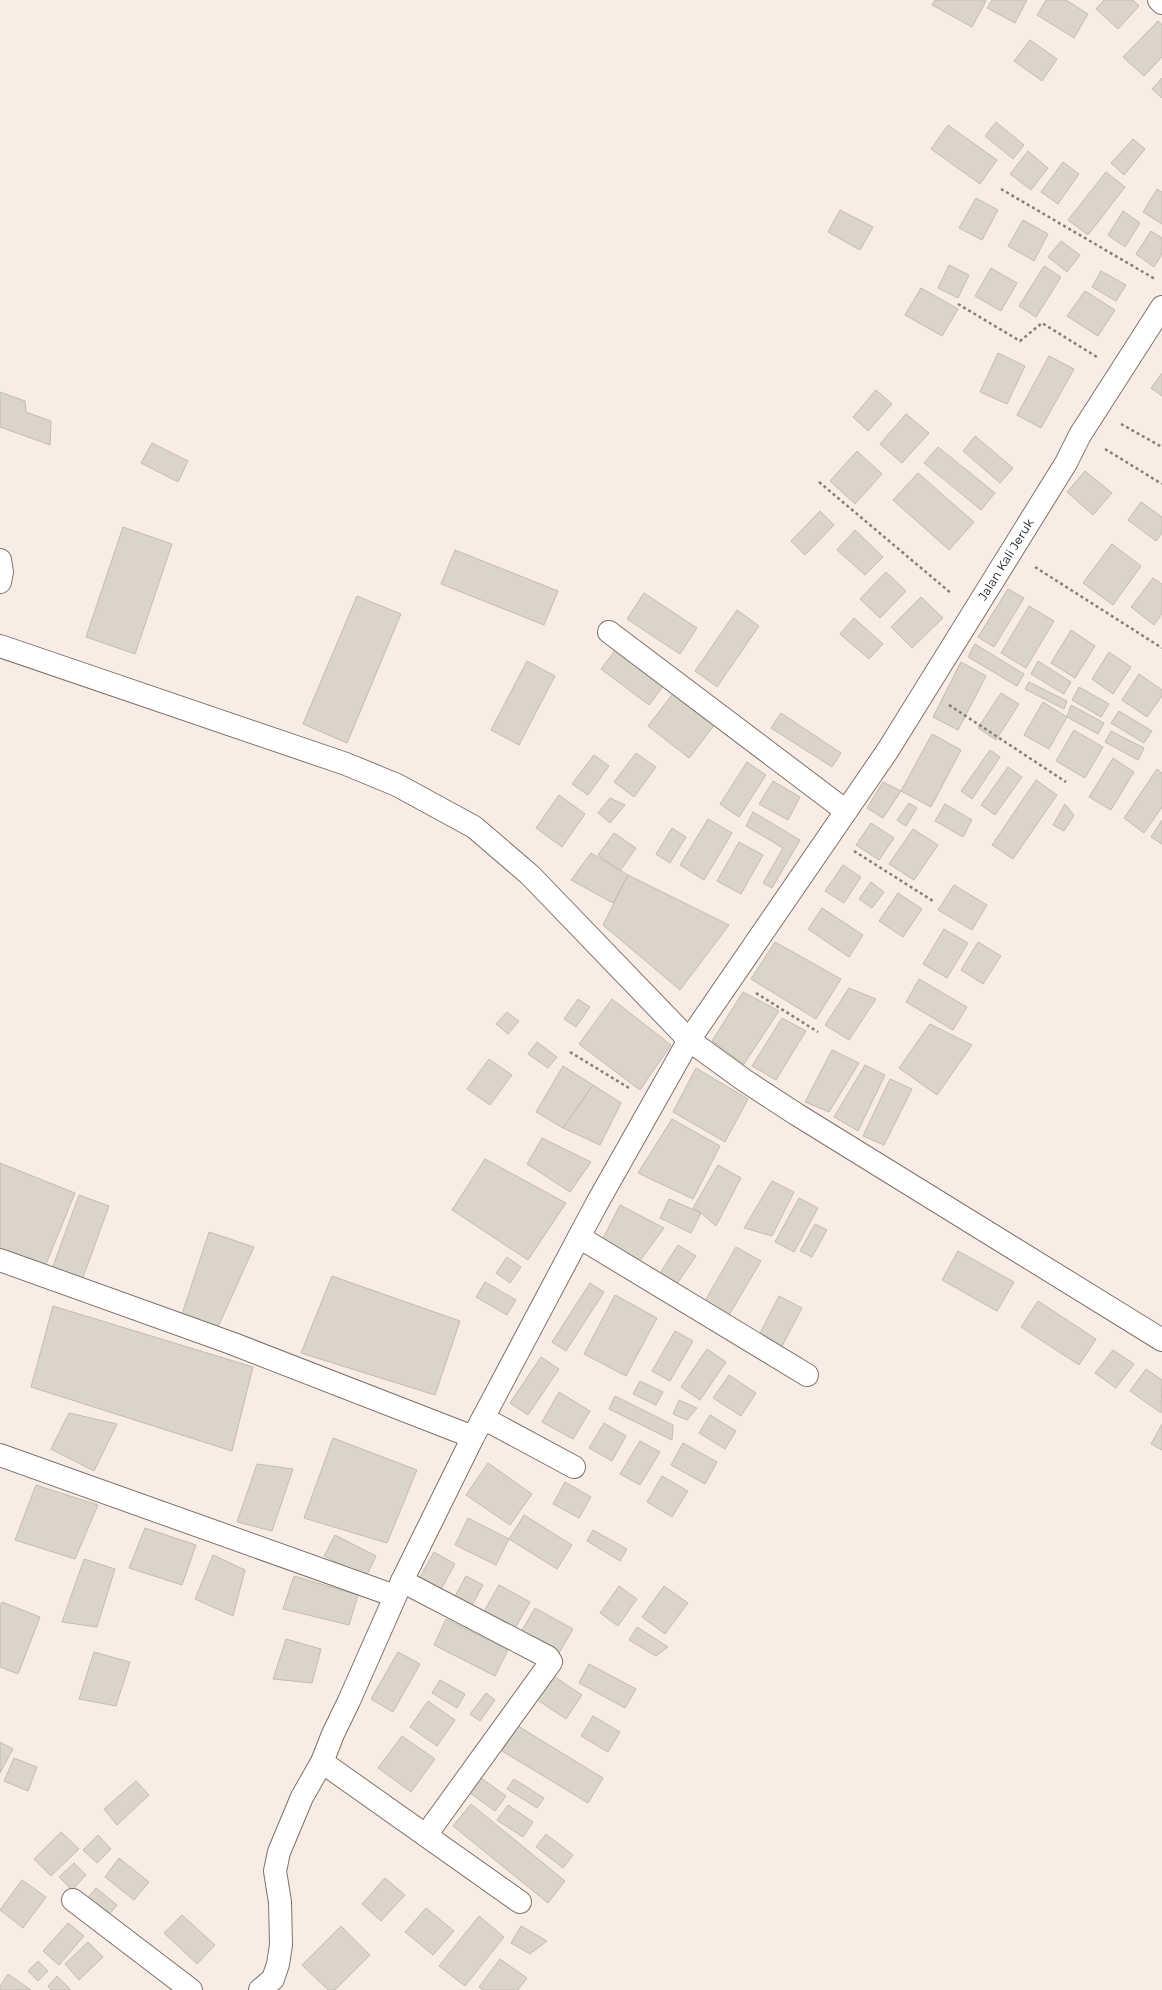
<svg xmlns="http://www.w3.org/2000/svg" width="1162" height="1990" font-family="Montserrat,sans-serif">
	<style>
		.building { fill: #dbd4c9; stroke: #c4bcb1 }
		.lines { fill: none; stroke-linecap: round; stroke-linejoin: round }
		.minor-casing { stroke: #7d726b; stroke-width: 24 }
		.path { stroke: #877e79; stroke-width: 2.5; stroke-dasharray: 3 3; stroke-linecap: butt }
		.minor { stroke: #fff; stroke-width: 22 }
		.labels { text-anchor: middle; stroke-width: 3; stroke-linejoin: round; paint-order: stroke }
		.street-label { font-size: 12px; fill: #110d0b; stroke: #fefcfa }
	</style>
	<rect width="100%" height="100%" fill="#f9ece4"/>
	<g class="building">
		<polygon points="935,0 984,0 986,1 972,27 932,5"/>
		<polygon points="992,0 1027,0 1015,23 987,8"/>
		<polygon points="1046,0 1066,0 1088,14 1074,38 1037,15"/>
		<polygon points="1104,0 1133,0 1139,6 1118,29 1096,9"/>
		<polygon points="1158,21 1162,25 1162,57 1144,76 1123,57"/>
		<polygon points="1030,40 1057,59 1042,81 1014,61"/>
		<polygon points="1162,78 1162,98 1152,89"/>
		<polygon points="996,122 1024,145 1013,159 985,136"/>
		<polygon points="948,125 997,160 980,184 931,149"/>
		<polygon points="1133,139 1145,149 1124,175 1111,163"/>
		<polygon points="1028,151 1048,168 1031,190 1010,174"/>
		<polygon points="1063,162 1079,174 1058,204 1041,192"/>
		<polygon points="1106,172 1125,187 1088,235 1068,220"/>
		<polygon points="1157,189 1162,192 1162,224 1143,212"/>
		<polygon points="976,198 998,210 982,240 959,228"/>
		<polygon points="840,210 873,227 860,250 828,232"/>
		<polygon points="1123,211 1140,223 1125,247 1108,235"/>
		<polygon points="1023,220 1048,234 1034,261 1008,246"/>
		<polygon points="1151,231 1162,238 1162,254 1154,267 1136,254"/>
		<polygon points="1061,241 1080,255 1067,272 1048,257"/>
		<polygon points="949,265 969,275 958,298 938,288"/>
		<polygon points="1044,266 1061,277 1036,317 1019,306"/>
		<polygon points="991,268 1017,283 1001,311 975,296"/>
		<polygon points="1101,271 1126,285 1116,301 1092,287"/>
		<polygon points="921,288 958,309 942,336 905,315"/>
		<polygon points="1085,291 1115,310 1098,336 1067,316"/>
		<polygon points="998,353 1025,366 1007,404 980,392"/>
		<polygon points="1049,356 1074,369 1041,428 1017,415"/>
		<polygon points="1162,373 1162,396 1151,388"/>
		<polygon points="876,390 892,404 868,431 853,417"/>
		<polygon points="0,392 25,401 26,412 51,421 50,445 0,427"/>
		<polygon points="906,414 929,433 902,463 880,444"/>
		<polygon points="975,436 1013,468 1000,483 963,451"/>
		<polygon points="152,443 188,461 178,482 141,463"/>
		<polygon points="938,447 995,493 981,510 924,463"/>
		<polygon points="857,451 882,474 855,504 830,481"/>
		<polygon points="1085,471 1112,493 1093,515 1067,492"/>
		<polygon points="918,473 974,522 949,550 893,500"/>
		<polygon points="1141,502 1162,517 1162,533 1156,541 1128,520"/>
		<polygon points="820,511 834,525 805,555 791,541"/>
		<polygon points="123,527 172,544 135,654 86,637"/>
		<polygon points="855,530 883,557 865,575 837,550"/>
		<polygon points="1112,544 1141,566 1113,605 1083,583"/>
		<polygon points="455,550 558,591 544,625 441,584"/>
		<polygon points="886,572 906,591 880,618 860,599"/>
		<polygon points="1153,578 1162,584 1162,614 1154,625 1131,607"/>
		<polygon points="1008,589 1024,598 994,647 978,637"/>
		<polygon points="644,593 697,628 680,654 627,619"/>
		<polygon points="357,596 401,614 347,743 303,724"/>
		<polygon points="921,597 943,618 912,648 891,627"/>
		<polygon points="1029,606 1054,621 1026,668 1001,653"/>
		<polygon points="737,610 759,626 717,687 695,671"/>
		<polygon points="854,618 883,644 869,659 840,634"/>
		<polygon points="1071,630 1095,646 1075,678 1051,663"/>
		<polygon points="975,644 1024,674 1017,686 968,657"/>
		<polygon points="619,645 667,681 649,705 601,669"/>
		<polygon points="1109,652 1131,667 1113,694 1092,679"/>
		<polygon points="527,661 555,676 519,745 491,730"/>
		<polygon points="1038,661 1071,682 1064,694 1031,674"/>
		<polygon points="961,662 986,676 958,730 933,717"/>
		<polygon points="1139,674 1162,690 1162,696 1147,717 1122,700"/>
		<polygon points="1029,682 1067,701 1064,709 1025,689"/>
		<polygon points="1079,687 1109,704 1101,717 1072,700"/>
		<polygon points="675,691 716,723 689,758 648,726"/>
		<polygon points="1001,693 1019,704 996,740 978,728"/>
		<polygon points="1043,702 1067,717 1049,749 1024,735"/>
		<polygon points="1071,705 1104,723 1098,734 1067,717"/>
		<polygon points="1119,711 1152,731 1144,743 1111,723"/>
		<polygon points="781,713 841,753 832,767 771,728"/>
		<polygon points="1074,730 1103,747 1085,778 1056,761"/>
		<polygon points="1111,731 1144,748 1138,760 1105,742"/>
		<polygon points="932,734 961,750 931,807 901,791"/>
		<polygon points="990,750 1000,757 972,799 961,791"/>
		<polygon points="636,753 656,767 634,797 614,782"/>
		<polygon points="594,755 609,766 588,795 572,784"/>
		<polygon points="1113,758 1134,772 1111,810 1089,797"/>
		<polygon points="747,762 766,775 739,817 720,804"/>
		<polygon points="1008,767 1022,777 995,815 981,805"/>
		<polygon points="1157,769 1162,773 1162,807 1144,833 1124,818"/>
		<polygon points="1036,780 1057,795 1013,859 992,845"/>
		<polygon points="773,781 800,797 788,820 759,804"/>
		<polygon points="883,782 901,791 883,818 867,808"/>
		<polygon points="559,795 585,814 562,847 536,828"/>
		<polygon points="610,798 625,805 610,823 598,813"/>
		<polygon points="909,803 917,808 906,826 897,820"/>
		<polygon points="945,804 972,820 963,837 935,821"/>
		<polygon points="1065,804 1074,815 1064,831 1053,825"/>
		<polygon points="753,812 800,840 772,888 763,883 783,848 746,826"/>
		<polygon points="708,819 732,833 704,880 680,865"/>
		<polygon points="1162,820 1162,844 1151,837"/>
		<polygon points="871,823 894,838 879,860 856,845"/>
		<polygon points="672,828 686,837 670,863 656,854"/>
		<polygon points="913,829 938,845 914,880 889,864"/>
		<polygon points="614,833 636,848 620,871 598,855"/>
		<polygon points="739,842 763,855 741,894 717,881"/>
		<polygon points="591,853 628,875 613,903 571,880"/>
		<polygon points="843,865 861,877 844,903 825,891"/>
		<polygon points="628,875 729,925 680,990 603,925"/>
		<polygon points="871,882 884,892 872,908 859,899"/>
		<polygon points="954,885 987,905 972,930 938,910"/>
		<polygon points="898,893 922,909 903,937 879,921"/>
		<polygon points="822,908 863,935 849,957 808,929"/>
		<polygon points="944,929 968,943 947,978 923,964"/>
		<polygon points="775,942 841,979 816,1019 751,979"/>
		<polygon points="978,942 1001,956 983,984 961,970"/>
		<polygon points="919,979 967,1007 953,1030 906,1002"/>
		<polygon points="849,988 876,999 849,1040 825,1025"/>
		<polygon points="743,992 779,1011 744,1064 712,1041"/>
		<polygon points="578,999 590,1007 576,1027 564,1019"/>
		<polygon points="612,999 671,1045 640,1090 579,1044"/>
		<polygon points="507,1012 519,1021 508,1034 496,1024"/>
		<polygon points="782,1018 806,1031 776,1080 752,1066"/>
		<polygon points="930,1024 972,1045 937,1095 899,1068"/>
		<polygon points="537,1042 557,1057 548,1068 528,1054"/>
		<polygon points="832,1050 859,1063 829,1112 805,1102"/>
		<polygon points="489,1059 512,1075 490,1105 467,1089"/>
		<polygon points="865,1065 885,1075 858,1131 834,1117"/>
		<polygon points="563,1066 593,1085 563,1128 536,1112"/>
		<polygon points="696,1068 748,1099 725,1142 673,1112"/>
		<polygon points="890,1079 912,1089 884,1145 863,1136"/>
		<polygon points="593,1085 621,1103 600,1145 563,1128"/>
		<polygon points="672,1119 720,1146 693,1199 638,1173"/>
		<polygon points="542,1138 591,1162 570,1192 527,1164"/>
		<polygon points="485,1159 566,1203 528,1260 452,1210"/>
		<polygon points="0,1163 75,1193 44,1269 0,1251"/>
		<polygon points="718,1165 741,1178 716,1226 701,1213 693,1208"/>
		<polygon points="772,1181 794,1192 772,1236 744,1228"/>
		<polygon points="79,1195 109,1206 82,1280 52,1269"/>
		<polygon points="799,1198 818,1208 794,1252 775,1242"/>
		<polygon points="669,1199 701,1213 691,1233 660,1218"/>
		<polygon points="620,1205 664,1228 631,1273 596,1252"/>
		<polygon points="815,1224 827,1230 812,1257 800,1251"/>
		<polygon points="209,1232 254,1247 218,1327 182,1314"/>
		<polygon points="678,1245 696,1256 674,1288 657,1278"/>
		<polygon points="736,1247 761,1261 725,1322 701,1308"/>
		<polygon points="958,1251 1014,1282 997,1311 942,1280"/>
		<polygon points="507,1257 521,1267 510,1283 496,1273"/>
		<polygon points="332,1276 460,1321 435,1395 301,1353"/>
		<polygon points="485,1282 516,1300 507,1315 476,1297"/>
		<polygon points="590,1283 604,1292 566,1351 552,1342"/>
		<polygon points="615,1295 657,1318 626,1376 584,1354"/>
		<polygon points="779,1296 802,1308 780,1350 757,1339"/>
		<polygon points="1038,1301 1096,1339 1079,1365 1021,1327"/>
		<polygon points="53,1306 253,1367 232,1451 31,1387"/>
		<polygon points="675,1331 693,1341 670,1381 652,1371"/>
		<polygon points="707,1349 726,1362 700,1400 681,1387"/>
		<polygon points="1113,1350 1134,1364 1116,1388 1095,1373"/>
		<polygon points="541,1357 559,1369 528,1415 510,1403"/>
		<polygon points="1146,1369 1162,1380 1161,1413 1130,1391"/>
		<polygon points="729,1375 756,1393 741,1416 713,1398"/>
		<polygon points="640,1381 663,1392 656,1405 633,1394"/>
		<polygon points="559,1392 590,1411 573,1439 542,1422"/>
		<polygon points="615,1396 673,1425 672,1440 609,1409"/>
		<polygon points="679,1400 697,1408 687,1420 673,1414"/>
		<polygon points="69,1413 117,1424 94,1471 51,1449"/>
		<polygon points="710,1415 736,1431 725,1449 699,1433"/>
		<polygon points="604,1423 626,1436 612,1461 589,1448"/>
		<polygon points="1162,1424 1162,1450 1151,1444"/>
		<polygon points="333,1438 417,1470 387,1543 304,1518"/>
		<polygon points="640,1441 660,1452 640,1485 620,1474"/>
		<polygon points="683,1443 717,1462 705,1484 671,1465"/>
		<polygon points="488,1463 532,1494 510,1525 466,1495"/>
		<polygon points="257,1464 293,1469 272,1531 237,1522"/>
		<polygon points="662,1476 688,1491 672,1517 647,1502"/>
		<polygon points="565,1482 591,1497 579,1518 553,1504"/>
		<polygon points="36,1485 98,1505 75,1559 15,1540"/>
		<polygon points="524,1515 572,1545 557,1569 509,1539"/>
		<polygon points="468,1518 509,1539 496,1565 455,1545"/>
		<polygon points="145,1528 196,1545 182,1585 129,1568"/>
		<polygon points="593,1530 627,1549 620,1561 587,1541"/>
		<polygon points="335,1535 376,1556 366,1577 324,1556"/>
		<polygon points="434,1552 455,1564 440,1591 419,1579"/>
		<polygon points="213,1555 245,1570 233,1616 195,1599"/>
		<polygon points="84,1559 115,1569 97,1627 62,1622"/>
		<polygon points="294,1576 358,1595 349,1625 283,1609"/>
		<polygon points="466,1576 483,1585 470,1609 453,1600"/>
		<polygon points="499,1585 530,1602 514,1630 483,1613"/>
		<polygon points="619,1586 637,1599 618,1626 600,1613"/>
		<polygon points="664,1586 688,1603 665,1634 642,1617"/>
		<polygon points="2,1602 40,1617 18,1674 0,1667 0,1607"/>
		<polygon points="535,1608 573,1629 559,1653 521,1632"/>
		<polygon points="446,1619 508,1650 495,1676 434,1645"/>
		<polygon points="637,1627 668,1647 656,1656 629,1640"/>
		<polygon points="286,1639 321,1649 312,1683 273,1679"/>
		<polygon points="94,1652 130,1662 116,1706 79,1699"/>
		<polygon points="398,1652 420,1664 393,1712 371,1699"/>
		<polygon points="589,1664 636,1689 625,1708 579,1683"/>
		<polygon points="546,1671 582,1695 566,1719 530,1695"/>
		<polygon points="440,1680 465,1694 457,1708 432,1693"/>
		<polygon points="486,1693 495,1700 480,1721 470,1714"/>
		<polygon points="428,1701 455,1720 437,1746 410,1727"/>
		<polygon points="593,1716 620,1732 608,1752 581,1736"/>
		<polygon points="518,1726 603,1778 588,1803 502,1751"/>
		<polygon points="402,1736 435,1759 411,1792 378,1768"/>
		<polygon points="0,1742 13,1749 0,1773"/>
		<polygon points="14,1758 37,1767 28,1791 4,1781"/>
		<polygon points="477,1775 506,1796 495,1811 466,1790"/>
		<polygon points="514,1779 544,1798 537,1808 507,1789"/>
		<polygon points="136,1781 149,1795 117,1825 104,1809"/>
		<polygon points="471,1804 565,1881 548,1903 453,1826"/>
		<polygon points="508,1805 533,1822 523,1837 497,1820"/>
		<polygon points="61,1832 79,1849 51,1876 34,1859"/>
		<polygon points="546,1834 573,1855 563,1868 536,1847"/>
		<polygon points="98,1835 111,1849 97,1863 83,1850"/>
		<polygon points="119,1858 149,1882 134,1900 105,1877"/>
		<polygon points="74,1863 86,1875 72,1890 59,1877"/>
		<polygon points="385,1878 405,1895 381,1921 362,1904"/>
		<polygon points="22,1880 46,1897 23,1928 0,1910"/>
		<polygon points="96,1888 117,1905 100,1926 79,1908"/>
		<polygon points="426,1908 454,1931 433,1955 405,1932"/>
		<polygon points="182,1915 215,1945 197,1964 164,1933"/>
		<polygon points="479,1916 504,1937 465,1986 439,1966"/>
		<polygon points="68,1923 84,1936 59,1965 43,1951"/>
		<polygon points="341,1926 370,1955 335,1990 328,1990 302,1965"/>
		<polygon points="521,1926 547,1941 530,1954 511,1943"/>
		<polygon points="88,1942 103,1957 79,1980 65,1964"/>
		<polygon points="500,1959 527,1978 518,1990 483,1990 479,1987"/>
		<polygon points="38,1961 48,1971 38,1981 28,1971"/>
		<polygon points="8,1974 31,1990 0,1990 0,1986"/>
		<polygon points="57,1976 71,1990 51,1990 48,1986"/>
	</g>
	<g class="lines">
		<g class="minor-casing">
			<g id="minor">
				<polyline points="1159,0 1162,3"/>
				<polyline points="0,560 2,572 0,582"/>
				<polyline points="609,632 846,811"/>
				<polyline points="0,646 346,764 397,785 474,827 530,875 689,1040 744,1080 796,1114 1162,1340"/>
				<polyline points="579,1237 807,1375"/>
				<polyline points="0,1260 231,1343 473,1437"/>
				<polyline points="483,1418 574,1467"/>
				<polyline points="0,1455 395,1596"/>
				<polyline points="402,1581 542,1654 548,1657 551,1662 426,1835"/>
				<polyline points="322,1762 520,1902"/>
				<polyline points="73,1900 191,1990"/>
				<path id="s1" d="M260 1990 273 1979 278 1964 281 1945 280 1902 275 1871 279 1852 302 1797 322 1762 333 1734 349 1701 402 1581 473 1437 596 1205 689 1040 888 750 1066 463 1080 435 1162 307"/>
			</g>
		</g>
		<g class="path">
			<polyline points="1001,189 1155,279"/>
			<polyline points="958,304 1020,341 1042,323 1097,357"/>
			<polyline points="1121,424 1162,447"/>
			<polyline points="1105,449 1162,484"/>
			<polyline points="819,482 952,594"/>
			<polyline points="1035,567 1162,648"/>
			<polyline points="949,705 1066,782"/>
			<polyline points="854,851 933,901"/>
			<polyline points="756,993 818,1032"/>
			<polyline points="570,1052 629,1088"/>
		</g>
		<use href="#minor" class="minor"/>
	</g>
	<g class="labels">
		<g class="street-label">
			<text dy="4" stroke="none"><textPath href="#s1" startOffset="1632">Jalan Kali Jeruk</textPath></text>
		</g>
	</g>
</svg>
